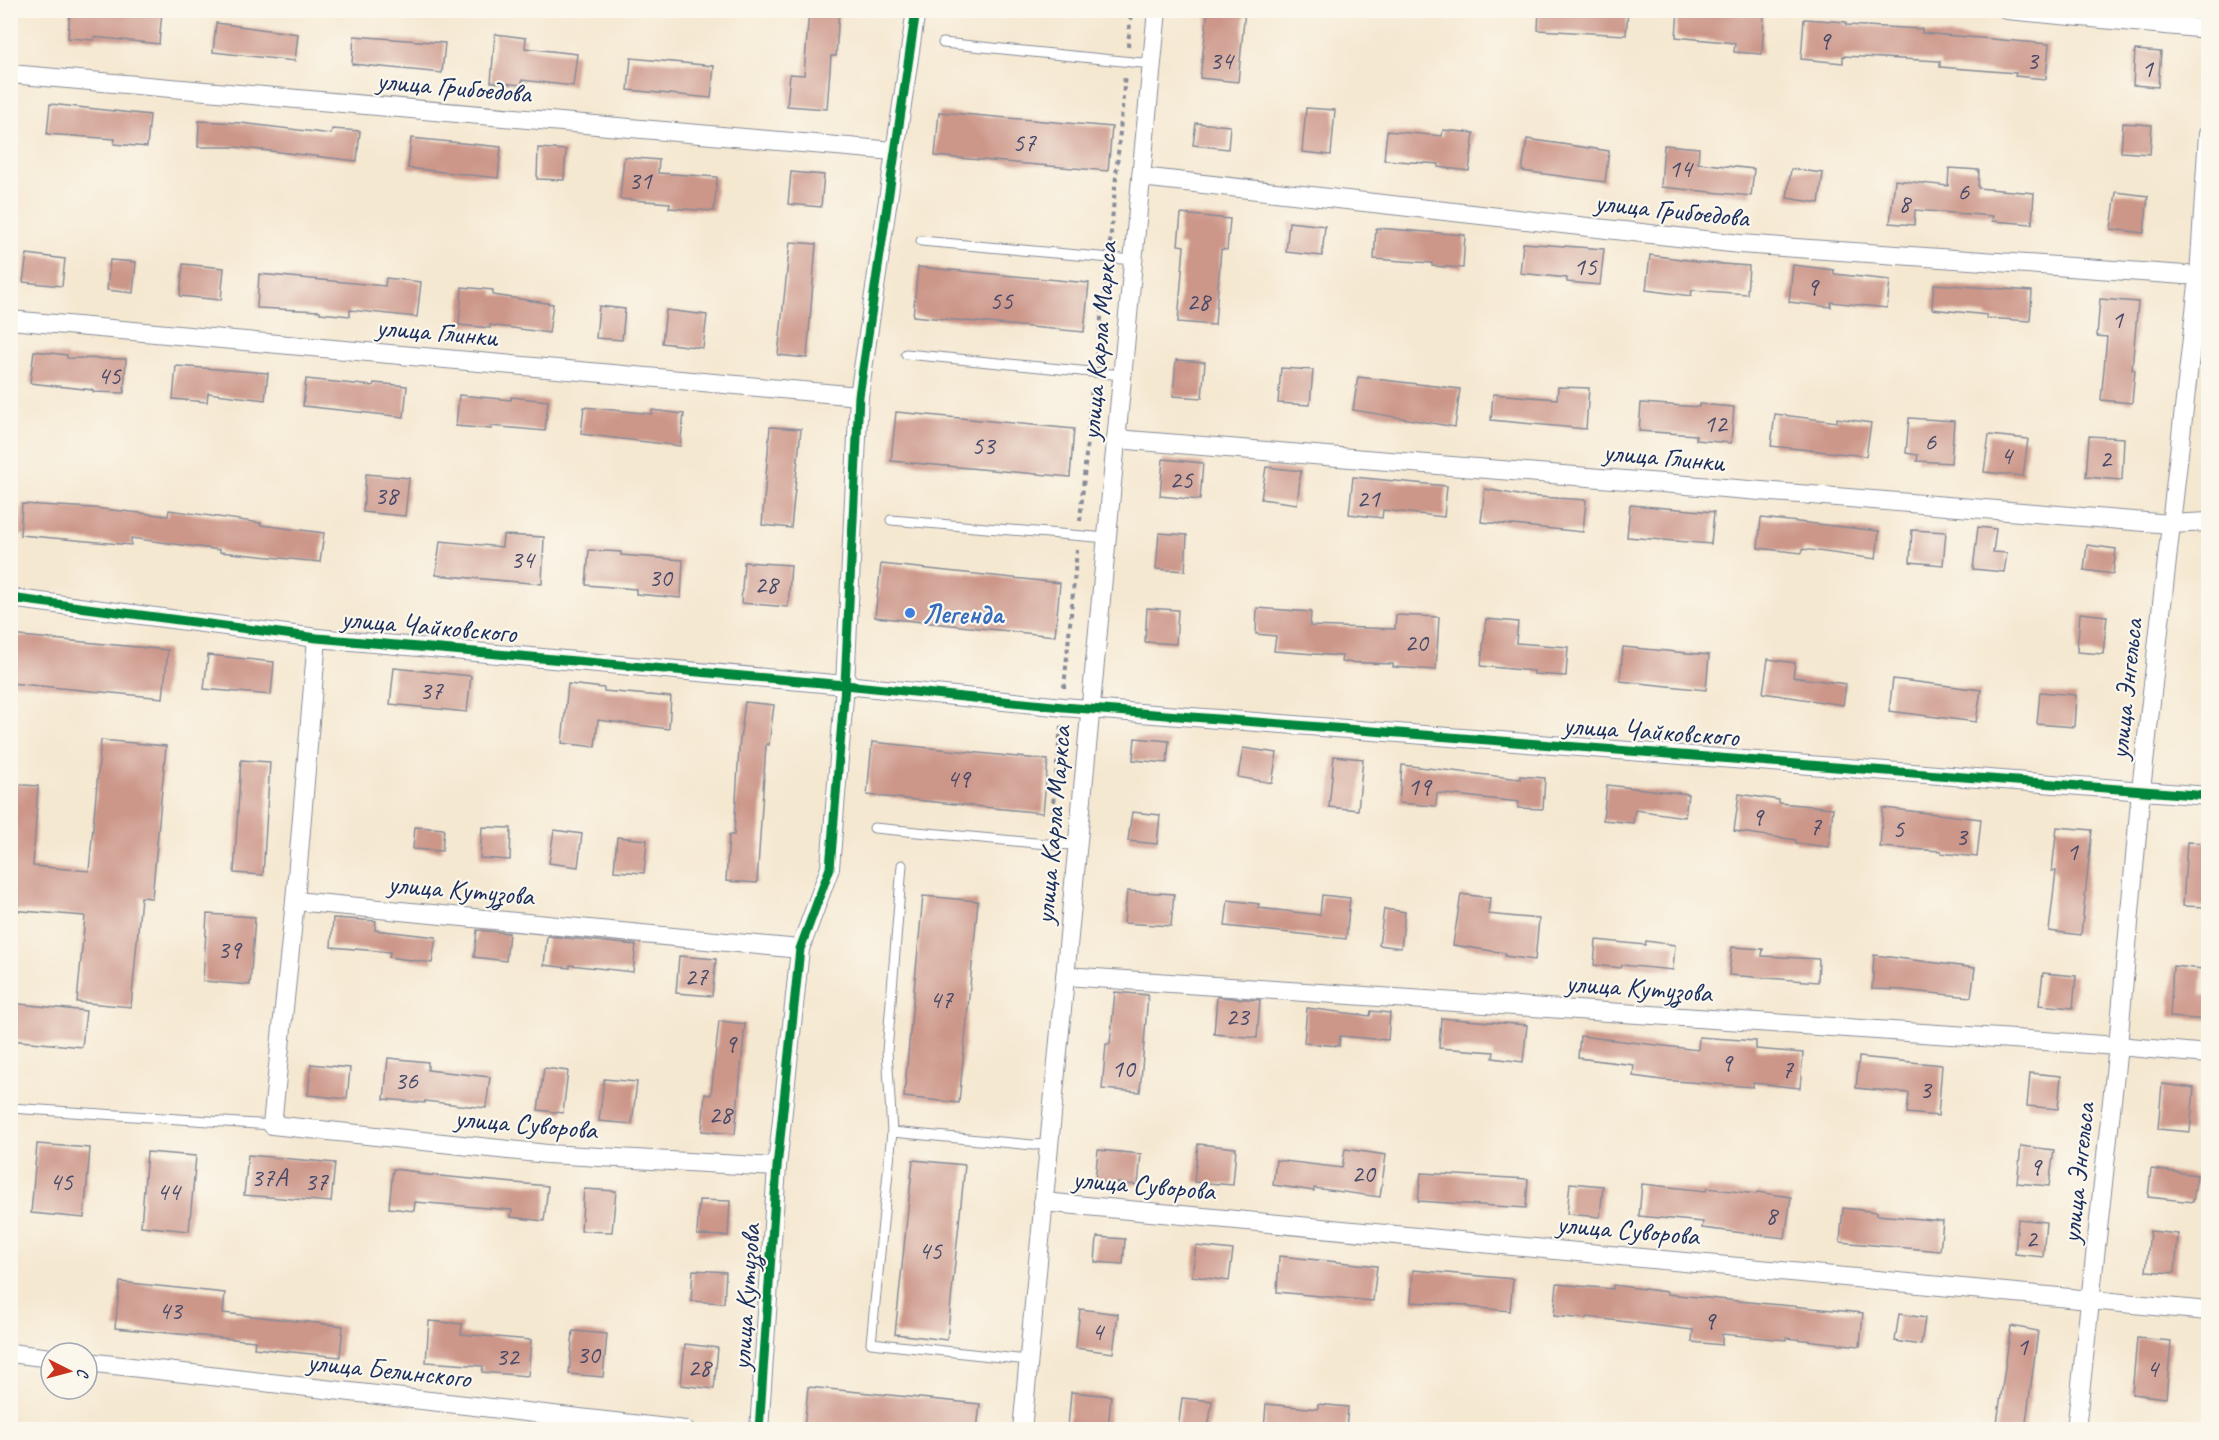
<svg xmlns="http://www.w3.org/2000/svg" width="2219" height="1440" font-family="Caveat,sans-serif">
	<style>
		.building { fill: #cc9689 }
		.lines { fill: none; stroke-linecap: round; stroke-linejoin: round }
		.service-casing { stroke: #888c98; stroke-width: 11 }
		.minor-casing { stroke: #888c98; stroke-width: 20 }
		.path { stroke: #888c98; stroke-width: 4; stroke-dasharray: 4.5 4.5; stroke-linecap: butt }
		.service { stroke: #fff; stroke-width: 9 }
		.minor { stroke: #fff; stroke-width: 18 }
		.cycleway-casing { stroke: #fbf7ec; stroke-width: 13 }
		.cycleway { stroke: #00873e; stroke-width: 9 }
		.shop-dot { fill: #3f7fe0; stroke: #fbf7ec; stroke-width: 2 }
		.labels { text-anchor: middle; stroke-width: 4.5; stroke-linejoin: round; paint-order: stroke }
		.number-label { font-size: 26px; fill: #474969 }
		.street-label { font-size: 28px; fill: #1b2f5e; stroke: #fbf7ec }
		.shop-label { font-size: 28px; font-weight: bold; fill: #366cbe; stroke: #fbf7ec; text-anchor: start }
	</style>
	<rect width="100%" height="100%" fill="#fbf7ec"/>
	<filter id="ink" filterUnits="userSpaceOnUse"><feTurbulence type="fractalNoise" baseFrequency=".0167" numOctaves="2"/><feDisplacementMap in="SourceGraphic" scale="12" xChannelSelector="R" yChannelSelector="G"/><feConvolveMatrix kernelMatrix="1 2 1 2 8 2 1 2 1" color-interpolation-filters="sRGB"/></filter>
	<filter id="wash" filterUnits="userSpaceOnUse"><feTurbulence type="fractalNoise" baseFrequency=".008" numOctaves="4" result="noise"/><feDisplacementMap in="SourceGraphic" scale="24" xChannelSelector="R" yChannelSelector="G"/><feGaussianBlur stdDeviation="1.35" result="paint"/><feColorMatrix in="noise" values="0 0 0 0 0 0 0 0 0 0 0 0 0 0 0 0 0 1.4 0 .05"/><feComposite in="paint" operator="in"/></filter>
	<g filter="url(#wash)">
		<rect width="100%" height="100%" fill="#f5e8d1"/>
		<g id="blocks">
			<g class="building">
				<polygon points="70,10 162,12 159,44 94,37 94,40 68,38"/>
				<polygon points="809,10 839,10 836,56 831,56 827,109 787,106 790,74 804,75"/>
				<polygon points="1208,10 1245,10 1238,82 1200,78"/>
				<polygon points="1539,10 1628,10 1626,35 1538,30"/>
				<polygon points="1678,10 1764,16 1762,54 1734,52 1735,43 1676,37"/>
				<polygon points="1804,19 1846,22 1846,25 1922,29 1922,33 2049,44 2046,79 2015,76 2016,73 1940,67 1940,61 1843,56 1843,63 1801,59"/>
				<polygon points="216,23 298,34 295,61 213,52"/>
				<polygon points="495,34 526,38 525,48 577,54 573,86 522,80 522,85 491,82"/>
				<polygon points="354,36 445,43 442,73 352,64"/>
				<polygon points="2135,50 2161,52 2158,87 2133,85"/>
				<polygon points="631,58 714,66 711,98 628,90"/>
				<polygon points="50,104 150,115 147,147 114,144 115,139 47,134"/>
				<polygon points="1306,108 1335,110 1331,155 1302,152"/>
				<polygon points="939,112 1112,127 1108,171 935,156"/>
				<polygon points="199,121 241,123 331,134 332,129 360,131 357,161 235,147 198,147"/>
				<polygon points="1196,123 1230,126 1228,149 1193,145"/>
				<polygon points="2123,123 2152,125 2150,154 2121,152"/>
				<polygon points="1443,130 1474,133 1469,171 1438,167 1439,164 1384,160 1387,131 1442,136"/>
				<polygon points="411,138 501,147 498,178 408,168"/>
				<polygon points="1527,139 1609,151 1605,182 1522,171"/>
				<polygon points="1664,145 1699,148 1698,163 1754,169 1751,196 1661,187"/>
				<polygon points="538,148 566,150 564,180 537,179"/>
				<polygon points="624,157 659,160 658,173 717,177 714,211 669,208 670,203 620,199"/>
				<polygon points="1949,168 1979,170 1978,188 2034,193 2032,224 1992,221 1993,216 1915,210 1914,225 1890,223 1895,180 1948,186"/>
				<polygon points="1791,169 1823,173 1819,203 1787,198"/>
				<polygon points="791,172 824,175 821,207 788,204"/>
				<polygon points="2116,192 2148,196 2144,233 2111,229"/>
				<polygon points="1181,214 1230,219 1227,250 1221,249 1215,325 1178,322 1184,246 1178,245"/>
				<polygon points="1289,222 1325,226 1322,256 1286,252"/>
				<polygon points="1376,228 1465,235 1463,268 1432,266 1432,263 1374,259"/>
				<polygon points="790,242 816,244 807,358 778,355"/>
				<polygon points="1523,243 1604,249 1600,285 1567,282 1567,278 1520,273"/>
				<polygon points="27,254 65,259 62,286 23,282"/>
				<polygon points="1650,255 1695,261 1695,262 1749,266 1747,294 1692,290 1691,296 1646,290"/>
				<polygon points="110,260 136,262 133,293 107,290"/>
				<polygon points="183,264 224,268 221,300 180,296"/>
				<polygon points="1793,265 1834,270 1834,274 1890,280 1887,308 1831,302 1831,307 1789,302"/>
				<polygon points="918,267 1089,283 1084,332 913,316"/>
				<polygon points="259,274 385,286 386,278 421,282 417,317 350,310 350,316 320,313 320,311 257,308"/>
				<polygon points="1934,284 2032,291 2030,321 1987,318 1987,315 1932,309"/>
				<polygon points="462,287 493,290 493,295 553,304 549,333 490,325 490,328 459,325"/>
				<polygon points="2100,299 2138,302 2132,369 2135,370 2132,403 2101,400 2107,337 2097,336"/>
				<polygon points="599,306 625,309 622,340 596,338"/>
				<polygon points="666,310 707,315 703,348 662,343"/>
				<polygon points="34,351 67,355 67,358 126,359 124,393 93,392 93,390 30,383"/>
				<polygon points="1176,360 1205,362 1202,398 1173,396"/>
				<polygon points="176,366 268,373 265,400 208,393 207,402 173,399"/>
				<polygon points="1281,368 1313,370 1310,405 1278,403"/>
				<polygon points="1358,377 1460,389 1455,427 1353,410"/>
				<polygon points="306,379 373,386 374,383 407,386 404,417 303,406"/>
				<polygon points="1558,387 1589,388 1586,429 1491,420 1493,394 1557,399"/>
				<polygon points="459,395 511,400 511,397 548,401 545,431 491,426 491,429 456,426"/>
				<polygon points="1641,403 1699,407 1699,404 1734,407 1731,443 1696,440 1696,435 1639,431"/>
				<polygon points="584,407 652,414 652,410 684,414 680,446 581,434"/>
				<polygon points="896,412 1074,429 1070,477 891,461"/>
				<polygon points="1775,414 1837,422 1837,418 1871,423 1866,456 1771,446"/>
				<polygon points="1909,418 1954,421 1951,463 1917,461 1918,455 1906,453"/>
				<polygon points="770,427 801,429 791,528 762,525"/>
				<polygon points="1989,435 2028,439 2023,476 1984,472"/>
				<polygon points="2089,436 2124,438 2122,480 2086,477"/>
				<polygon points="1163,459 1203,463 1200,500 1160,496"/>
				<polygon points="1266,467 1301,471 1297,504 1261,499"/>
				<polygon points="366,474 409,478 405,516 363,512"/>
				<polygon points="1353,477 1447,486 1444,517 1383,510 1382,518 1349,514"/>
				<polygon points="1485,489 1524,496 1586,500 1583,532 1481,522"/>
				<polygon points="22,504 93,508 168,516 169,510 261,523 260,525 324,533 320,562 220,552 220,550 131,538 131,545 20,535"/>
				<polygon points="1630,505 1714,512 1711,544 1627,537"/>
				<polygon points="1761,518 1879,531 1876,559 1803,549 1802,553 1758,548"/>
				<polygon points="1978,527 1996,529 1993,552 2007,553 2004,572 1973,569"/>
				<polygon points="1912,530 1946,532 1943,565 1910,562"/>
				<polygon points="1159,533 1187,535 1185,571 1156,569"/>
				<polygon points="503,535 544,537 542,584 436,575 440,541 502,547"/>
				<polygon points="2087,545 2116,549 2113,574 2084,570"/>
				<polygon points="589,550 621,552 621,555 683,560 681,598 636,594 636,589 586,585"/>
				<polygon points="744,562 791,565 788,607 741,603"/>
				<polygon points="881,564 1060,583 1055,636 875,617"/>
				<polygon points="1147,608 1178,610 1176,644 1145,642"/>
				<polygon points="1257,608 1311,612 1310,626 1395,629 1396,615 1439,617 1436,670 1393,667 1393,664 1341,662 1342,656 1274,651 1276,636 1256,634"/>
				<polygon points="2080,613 2107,616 2103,654 2077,652"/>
				<polygon points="1486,619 1518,622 1516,643 1568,647 1566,676 1534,674 1534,671 1481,666"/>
				<polygon points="10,635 168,650 163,698 10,683"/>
				<polygon points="1623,647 1709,655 1706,690 1620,681"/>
				<polygon points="208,655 274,662 271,695 204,689"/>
				<polygon points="1768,659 1795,663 1793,677 1846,684 1843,705 1763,693"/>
				<polygon points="394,668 471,676 467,712 390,704"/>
				<polygon points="1893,679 1981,690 1976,722 1889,711"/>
				<polygon points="568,684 604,688 604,691 671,697 669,729 598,720 595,747 562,743"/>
				<polygon points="2040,692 2076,695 2074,727 2037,724"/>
				<polygon points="745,702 774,705 769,745 766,744 757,883 726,881 729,835 734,835 739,748"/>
				<polygon points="1135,738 1169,741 1167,763 1133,760"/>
				<polygon points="101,740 166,746 152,898 141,897 131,1007 77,1002 85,916 10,910 10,784 38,786 33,866 89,871"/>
				<polygon points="872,742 1048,760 1043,813 867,795"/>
				<polygon points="1243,748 1277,753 1272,783 1238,777"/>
				<polygon points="1334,756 1363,759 1358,810 1329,807"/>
				<polygon points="241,760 270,762 263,875 234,873"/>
				<polygon points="1402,765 1520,779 1520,776 1545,778 1543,809 1518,808 1519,802 1437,793 1436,806 1399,803"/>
				<polygon points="1607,785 1688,794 1685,817 1635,810 1633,823 1603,820"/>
				<polygon points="1739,794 1779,800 1779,803 1833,808 1829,847 1796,843 1796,840 1734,831"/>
				<polygon points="1883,808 1981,819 1977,857 1941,853 1941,851 1880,847"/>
				<polygon points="1132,812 1160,815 1157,844 1128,841"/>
				<polygon points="415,827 444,829 442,851 413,849"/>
				<polygon points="482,827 511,828 510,860 480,858"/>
				<polygon points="2057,827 2092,830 2081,935 2049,931 2056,871 2052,871"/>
				<polygon points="554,830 582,834 578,867 549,863"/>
				<polygon points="617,837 647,840 644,873 614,871"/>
				<polygon points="2187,842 2208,843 2208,907 2183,906"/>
				<polygon points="1127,891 1174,894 1171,926 1124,923"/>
				<polygon points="1461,894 1490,898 1488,914 1539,919 1535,960 1505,956 1505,953 1453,945"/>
				<polygon points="1322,895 1350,898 1346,939 1225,926 1228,900 1259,904 1258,908 1320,915"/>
				<polygon points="923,896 978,901 959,1103 904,1097"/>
				<polygon points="1384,909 1405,912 1401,948 1379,945"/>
				<polygon points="207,914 255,917 250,985 203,981"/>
				<polygon points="333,918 376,921 375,930 436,937 432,963 389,957 390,952 331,947"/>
				<polygon points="477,930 509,933 506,961 474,957"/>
				<polygon points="547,936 636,945 633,972 570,965 570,968 544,965"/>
				<polygon points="1596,940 1645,945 1646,941 1675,945 1673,970 1622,965 1621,968 1594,965"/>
				<polygon points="1732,947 1763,949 1762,956 1819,959 1818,982 1729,975"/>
				<polygon points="1874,955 1975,968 1971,997 1901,990 1872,989"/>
				<polygon points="679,956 716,959 712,996 676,993"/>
				<polygon points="2173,966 2203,969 2201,995 2208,996 2208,1020 2170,1017"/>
				<polygon points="2043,973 2076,976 2073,1008 2039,1005"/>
				<polygon points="1115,992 1148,995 1140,1092 1102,1089 1106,1044 1110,1044"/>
				<polygon points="1217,997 1260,1000 1257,1038 1214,1034"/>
				<polygon points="10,1003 86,1011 82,1047 10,1040"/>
				<polygon points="1307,1008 1370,1016 1371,1011 1390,1013 1388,1040 1340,1036 1339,1046 1304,1043"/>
				<polygon points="1441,1018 1527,1025 1523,1062 1493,1058 1494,1052 1439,1048"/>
				<polygon points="719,1021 745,1024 735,1134 702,1131 705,1094 711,1095"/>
				<polygon points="1580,1036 1698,1050 1699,1037 1756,1041 1756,1049 1803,1053 1800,1088 1753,1083 1753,1087 1662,1080 1633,1076 1634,1065 1578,1058"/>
				<polygon points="1859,1057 1942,1065 1938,1116 1907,1113 1909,1093 1856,1088"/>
				<polygon points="388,1058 428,1062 428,1070 490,1077 486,1108 425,1101 425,1103 384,1099"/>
				<polygon points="311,1064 350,1068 347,1099 308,1095"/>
				<polygon points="544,1068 568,1071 563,1113 538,1110"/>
				<polygon points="2030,1073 2061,1076 2058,1109 2027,1106"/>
				<polygon points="604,1079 637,1082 632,1124 599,1121"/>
				<polygon points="2162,1084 2194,1088 2190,1132 2158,1129"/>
				<polygon points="37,1144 90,1148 84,1218 31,1213"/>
				<polygon points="1198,1144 1236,1148 1233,1185 1194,1182"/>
				<polygon points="2021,1146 2054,1150 2049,1186 2017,1183"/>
				<polygon points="1345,1149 1386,1155 1380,1197 1314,1188 1314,1191 1273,1185 1276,1160 1342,1168"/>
				<polygon points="1098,1150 1141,1154 1138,1185 1095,1181"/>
				<polygon points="147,1152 196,1156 189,1231 141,1226"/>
				<polygon points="248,1155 335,1163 331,1202 244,1195"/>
				<polygon points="913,1160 965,1165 947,1340 895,1334"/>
				<polygon points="393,1169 418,1172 418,1174 548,1186 544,1221 511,1217 512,1210 415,1202 414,1211 389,1208"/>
				<polygon points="2151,1169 2197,1175 2193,1202 2148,1197"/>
				<polygon points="1421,1173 1528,1179 1526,1208 1418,1201"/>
				<polygon points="1570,1183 1603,1186 1600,1217 1567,1214"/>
				<polygon points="1642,1184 1706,1191 1707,1188 1756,1194 1757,1192 1791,1197 1785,1238 1702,1228 1703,1222 1639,1216"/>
				<polygon points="584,1189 616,1191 612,1232 581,1231"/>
				<polygon points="699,1200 730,1201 728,1236 697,1235"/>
				<polygon points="1843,1208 1877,1212 1877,1215 1943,1221 1940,1251 1840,1242"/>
				<polygon points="2018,1219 2046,1222 2043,1257 2015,1254"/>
				<polygon points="2150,1231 2178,1234 2175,1273 2146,1271"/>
				<polygon points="1097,1237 1125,1239 1123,1264 1095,1262"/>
				<polygon points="1196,1246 1233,1250 1229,1281 1192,1276"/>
				<polygon points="1279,1256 1377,1266 1373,1301 1277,1292"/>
				<polygon points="693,1270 726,1272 724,1303 691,1301"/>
				<polygon points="1413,1270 1513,1279 1510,1311 1468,1307 1468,1305 1411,1302"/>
				<polygon points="120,1282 225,1293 223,1313 343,1326 340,1357 254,1348 255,1341 115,1328"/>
				<polygon points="1557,1284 1613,1289 1613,1285 1667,1292 1667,1294 1863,1313 1860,1346 1786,1338 1786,1340 1722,1334 1722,1345 1692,1342 1693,1330 1587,1317 1586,1319 1554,1316"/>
				<polygon points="1080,1309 1118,1314 1113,1353 1076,1348"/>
				<polygon points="1899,1314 1925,1318 1921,1345 1895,1341"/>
				<polygon points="429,1321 462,1324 461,1334 531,1340 528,1376 482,1372 483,1366 426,1362"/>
				<polygon points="2011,1326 2038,1331 2025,1430 1996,1430"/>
				<polygon points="573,1331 607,1334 603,1377 569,1374"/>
				<polygon points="2137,1338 2171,1341 2166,1398 2132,1394"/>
				<polygon points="685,1344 718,1348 714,1389 681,1385"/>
				<polygon points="808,1387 980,1404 977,1430 804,1430"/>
				<polygon points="1071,1392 1111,1396 1108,1430 1068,1427"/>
				<polygon points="1182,1398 1212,1401 1208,1430 1178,1430"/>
				<polygon points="1266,1404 1318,1409 1318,1404 1348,1407 1346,1430 1264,1430"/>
			</g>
		</g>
	</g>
	<g filter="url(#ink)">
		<use href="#blocks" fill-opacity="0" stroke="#888c98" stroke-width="1.5"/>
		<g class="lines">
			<g class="service-casing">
				<g id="service">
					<polyline points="943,43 1152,64"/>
					<polyline points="921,241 1133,260"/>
					<polyline points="906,354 1122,375"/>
					<polyline points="891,520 1107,538"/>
					<polyline points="874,828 1057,845 1077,844"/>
					<polyline points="10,1108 272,1125"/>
					<polyline points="892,1132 887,1051 902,865"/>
					<polyline points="1028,1360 871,1343 892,1132 1033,1145 1049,1144"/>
				</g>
			</g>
			<g class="minor-casing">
				<g id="minor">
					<polyline points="2007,10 2208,29"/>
					<polyline points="10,74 894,151"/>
					<polyline points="1141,177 1740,244 2199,276"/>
					<polyline points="10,320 859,396"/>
					<polyline points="1116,439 2170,524 2208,522"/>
					<polyline points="10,598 317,638 845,685 1063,707 2208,796"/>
					<polyline points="317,638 295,901 272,1125 547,1154 777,1167"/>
					<polyline points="295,901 800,949"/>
					<polyline points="1065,976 2118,1046 2208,1054"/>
					<polyline points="1043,1202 2208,1311"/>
					<polyline points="10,1353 51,1358"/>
					<polyline points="87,1362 685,1430"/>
					<polyline points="759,1430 777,1167 800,949 830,868 845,685 859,396 916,10"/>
					<polyline points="1022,1430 1157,10"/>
					<polyline points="2076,1430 2118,1046 2141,790 2199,276 2208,134"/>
				</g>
			</g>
			<g class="path">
				<polyline points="1128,47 1131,10"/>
				<polyline points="1110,244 1125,75"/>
				<polyline points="1096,357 1107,272"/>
				<polyline points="1080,521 1092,388"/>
				<polyline points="1064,688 1077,550"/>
				<polyline points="1055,829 1053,804 1061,726"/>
			</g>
			<use href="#service" class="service"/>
			<use href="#minor" class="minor"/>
			<g class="cycleway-casing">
				<g id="cycleway">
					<polyline points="10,598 317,638 845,685 1063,707 2208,796"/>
					<polyline points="759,1430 777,1167 800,949 830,868 845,685 859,396 916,10"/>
				</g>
			</g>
			<use href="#cycleway" class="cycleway"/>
		</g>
	</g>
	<circle class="shop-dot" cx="910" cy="613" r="6"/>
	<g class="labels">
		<g class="number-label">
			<text x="1824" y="49">9</text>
			<text x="1221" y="69">34</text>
			<text x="2032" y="69">3</text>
			<text x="2147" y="77">1</text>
			<text x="1024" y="151">57</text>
			<text x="1680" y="177">14</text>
			<text x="640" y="189">31</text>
			<text x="1963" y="200">6</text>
			<text x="1904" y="212">8</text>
			<text x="1585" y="275">15</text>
			<text x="1812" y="295">9</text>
			<text x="1001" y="309">55</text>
			<text x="1198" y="310">28</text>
			<text x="2117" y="328">1</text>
			<text x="109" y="384">45</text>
			<text x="1715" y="432">12</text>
			<text x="1930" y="450">6</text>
			<text x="983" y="454">53</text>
			<text x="2006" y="464">4</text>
			<text x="2105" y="467">2</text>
			<text x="1181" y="488">25</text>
			<text x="386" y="504">38</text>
			<text x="1368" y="507">21</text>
			<text x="522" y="568">34</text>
			<text x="660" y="586">30</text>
			<text x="766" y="593">28</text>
			<text x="1416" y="651">20</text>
			<text x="431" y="699">37</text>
			<text x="958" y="787">49</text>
			<text x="1419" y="795">19</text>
			<text x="1757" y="825">9</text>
			<text x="1815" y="835">7</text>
			<text x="1898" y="837">5</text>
			<text x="1961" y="845">3</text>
			<text x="2072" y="860">1</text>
			<text x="229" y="958">39</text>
			<text x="696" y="985">27</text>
			<text x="941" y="1008">47</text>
			<text x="1237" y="1025">23</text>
			<text x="730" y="1052">9</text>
			<text x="1726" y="1071">9</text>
			<text x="1123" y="1077">10</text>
			<text x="1787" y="1078">7</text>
			<text x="406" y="1089">36</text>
			<text x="1925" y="1098">3</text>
			<text x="720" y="1123">28</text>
			<text x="2035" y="1175">9</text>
			<text x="1363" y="1182">20</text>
			<text x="269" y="1186">37А</text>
			<text x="61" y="1190">45</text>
			<text x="316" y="1190">37</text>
			<text x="168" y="1200">44</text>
			<text x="1771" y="1224">8</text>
			<text x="2031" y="1247">2</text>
			<text x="930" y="1259">45</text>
			<text x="170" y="1319">43</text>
			<text x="1709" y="1329">9</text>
			<text x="1097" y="1340">4</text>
			<text x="2022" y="1355">1</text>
			<text x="588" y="1363">30</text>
			<text x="507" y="1365">32</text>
			<text x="699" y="1376">28</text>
			<text x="2152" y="1377">4</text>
		</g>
		<g class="street-label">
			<text transform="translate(454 86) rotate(5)" y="10">улица Грибоедова</text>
			<text transform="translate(1672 209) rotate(6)" y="10">улица Грибоедова</text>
			<text transform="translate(437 331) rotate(5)" y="10">улица Глинки</text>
			<text transform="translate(1098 341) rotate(-85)" y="10">улица Карла Маркса</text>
			<text transform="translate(1664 456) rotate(5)" y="10">улица Глинки</text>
			<text transform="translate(429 625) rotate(5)" y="10">улица Чайковского</text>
			<text transform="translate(2125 689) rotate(-84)" y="10">улица Энгельса</text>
			<text transform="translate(1651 730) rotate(4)" y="10">улица Чайковского</text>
			<text transform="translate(1052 825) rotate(-85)" y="10">улица Карла Маркса</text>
			<text transform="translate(461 889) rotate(5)" y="10">улица Кутузова</text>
			<text transform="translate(1639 987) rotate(4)" y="10">улица Кутузова</text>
			<text transform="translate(526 1123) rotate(5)" y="10">улица Суворова</text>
			<text transform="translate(2077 1173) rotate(-84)" y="10">улица Энгельса</text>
			<text transform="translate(1144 1184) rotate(5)" y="10">улица Суворова</text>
			<text transform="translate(1628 1229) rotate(5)" y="10">улица Суворова</text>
			<text transform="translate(745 1297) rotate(-86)" y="10">улица Кутузова</text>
			<text transform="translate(389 1369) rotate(6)" y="10">улица Белинского</text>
		</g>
		<g class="shop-label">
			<text x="922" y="623">Легенда</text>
		</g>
	</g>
	<rect width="2219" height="1440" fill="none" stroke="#fbf7ec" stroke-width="36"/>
	<g transform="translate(69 1371) rotate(96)"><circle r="28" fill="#fbf7ec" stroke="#a1a7b3" stroke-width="1.5"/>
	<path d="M0-4.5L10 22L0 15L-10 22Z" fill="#c8321e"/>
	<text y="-9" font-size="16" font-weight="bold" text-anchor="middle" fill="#1b2f5e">С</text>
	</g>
</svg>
